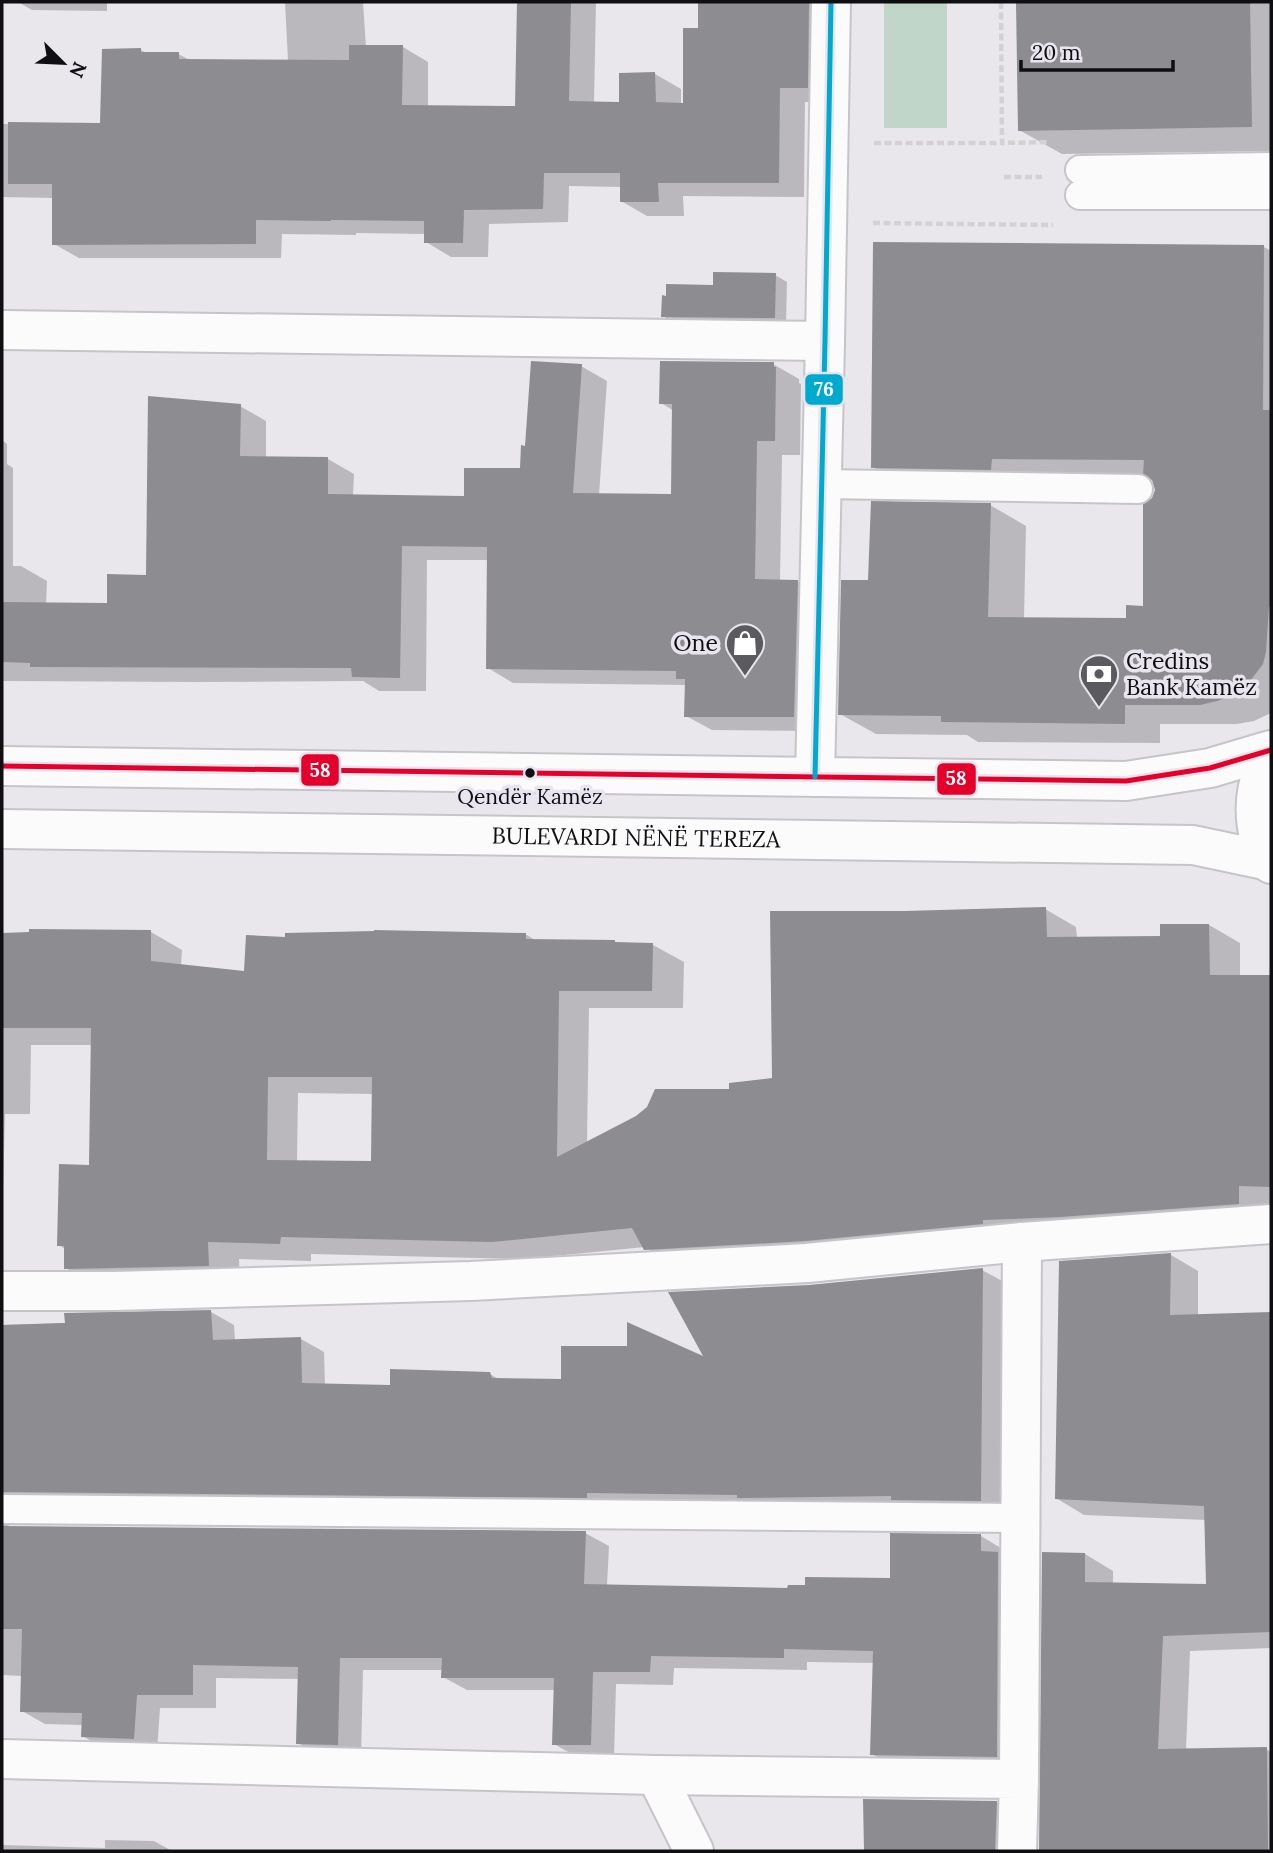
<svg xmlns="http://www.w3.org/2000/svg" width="1273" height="1853" font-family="Lora,serif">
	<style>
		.green { fill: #bfd6c9 }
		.shadow { fill: #0003; fill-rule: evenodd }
		.building { fill: #8d8c90; fill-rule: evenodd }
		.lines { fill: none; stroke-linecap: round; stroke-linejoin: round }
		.service-casing { stroke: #c6c4c8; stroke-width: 32 }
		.minor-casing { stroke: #c6c4c8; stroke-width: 42 }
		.primary-casing { stroke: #c6c4c8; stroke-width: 42 }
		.path { stroke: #d2d2d2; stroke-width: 4.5; stroke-dasharray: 7 3.5; stroke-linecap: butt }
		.service { stroke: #fcfbfc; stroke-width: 28 }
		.minor { stroke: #fcfbfc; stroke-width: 38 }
		.primary { stroke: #fcfbfc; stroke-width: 38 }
		.bus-1-casing { stroke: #e9e5ee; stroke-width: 10 }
		.bus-2-casing { stroke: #e9e5ee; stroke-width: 10 }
		.bus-1 { stroke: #e4002b; stroke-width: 5 }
		.bus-2 { stroke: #00a9ce; stroke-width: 5 }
		.bus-dot { fill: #0f0e11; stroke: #e9e5ee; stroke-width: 2.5 }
		.labels { text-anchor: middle; stroke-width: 7; stroke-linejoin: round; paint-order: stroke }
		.bus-label { font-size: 21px; fill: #0f0e11; stroke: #e9e5ee }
		.poi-label { font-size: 23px; fill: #0f0e11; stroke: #e9e5ee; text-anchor: end }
		.street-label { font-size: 23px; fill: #0f0e11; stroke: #e9e5ee }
		.line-badge { stroke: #e9e5ee; stroke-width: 2.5 }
		.badge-label { font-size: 19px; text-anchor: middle; font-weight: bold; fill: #fff }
	</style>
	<rect width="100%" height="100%" fill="#e9e7ec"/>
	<rect class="green" x="884" y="2" width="63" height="126"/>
	<g class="shadow">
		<polygon points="18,2 107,2 107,11 32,10"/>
		<polygon points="285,2 363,2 366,47 403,47 428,62 428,107 517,108 519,2 596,2 594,103 621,103 655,74 681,89 681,104 685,104 700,30 700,2 831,2 833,102 805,102 804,197 683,196 684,216 647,216 621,201 621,187 569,186 568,222 489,224 488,257 451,257 426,242 426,234 356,233 356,235 282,234 281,258 79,258 54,244 54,198 2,197 2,124 102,125 141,50 146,53 178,54 190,60 288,61"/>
		<polygon points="1018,2 1271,2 1271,151 1062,154 1019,130"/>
		<polygon points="1264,247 1271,251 1271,713 1254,721 1237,724 1160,724 1160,743 978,742 967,735 876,734 840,714 870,582 990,505 1026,526 1024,619 1128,620 1144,607 1153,499 1156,489 1154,480 1027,478 908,488 873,467"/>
		<polygon points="775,275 787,282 786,324 675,323 663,316 715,287"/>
		<polygon points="773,364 799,379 799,383 801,384 800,455 782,455 780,581 797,581 823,596 820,731 712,730 686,716 687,685 513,683 488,668 489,560 427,560 426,691 379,691 363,681 198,682 2,681 2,440 7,444 7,464 13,468 13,566 21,566 47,581 46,604 108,605 147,576 240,406 266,421 266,458 328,459 354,474 353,496 465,498 522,470 527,447 581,366 607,381 599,495 673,496 674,411 661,403"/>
		<path d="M1045 909 1076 927 1077 938H1162L1209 925 1240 943V977H1267L1271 979V1203H1270L1269 1221 677 1267 645 1247 524 1259 311 1254V1261L239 1259 240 1283 96 1286 66 1268 65 1249 59 1245 91 1167 92 1045H31L30 1114H5L2 1229V935L151 932 182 950 181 966 245 973 287 939 525 934 537 941H614L619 944 653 945 684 962 683 1008H589L587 1143 730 1091 774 1079 906 913ZM298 1093 374 1094 373 1163 297 1162Z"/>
		<polygon points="1171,1255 1198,1271 1198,1316 1271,1314 1271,1648 1190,1651 1186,1750 1266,1749 1271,1752 1271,1851 1041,1851 1044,1554 1085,1554 1113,1571 1113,1585 1208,1586 1206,1520 1084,1515 1056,1498"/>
		<polygon points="982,1270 1006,1283 1004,1514 11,1513 8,1524 9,1527 585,1533 609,1546 607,1586 789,1590 891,1580 981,1536 1004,1550 1020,1769 896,1768 872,1754 874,1663 807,1662 807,1670 674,1668 673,1685 616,1684 614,1758 577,1757 554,1744 555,1690 467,1690 443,1677 443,1670 363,1670 361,1758 322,1757 298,1743 300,1679 216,1678 216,1708 160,1708 157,1751 106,1750 83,1736 83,1725 45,1724 22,1711 22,1676 2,1675 2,1325 66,1323 211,1312 234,1325 235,1341 301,1339 324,1352 325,1386 391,1387 490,1374 500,1380 563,1380 707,1359 809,1287"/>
		<polygon points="865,1801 996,1802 1030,1822 1029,1851 866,1851"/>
		<polygon points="105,1840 154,1841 172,1851 2,1851 2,1845 105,1848"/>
	</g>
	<g class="building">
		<polygon points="517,2 571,2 569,101 619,102 619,73 655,72 656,102 683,103 683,28 698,28 698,2 809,2 808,88 780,88 779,183 658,183 659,202 620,202 620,173 544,173 543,209 464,210 463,243 424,243 424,221 331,220 331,221 256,220 256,244 52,245 52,184 8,184 8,122 100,123 102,49 141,48 141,52 179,52 179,59 349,60 349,45 403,45 402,105 515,106"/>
		<polygon points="1016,2 1250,2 1252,127 1018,131"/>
		<polygon points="873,242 1264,245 1263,410 1271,410 1271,607 1269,607 1266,652 1263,664 1247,685 1231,696 1217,701 1200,705 1125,705 1125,724 941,722 941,716 838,715 841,580 868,580 871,501 991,503 988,617 1126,618 1126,605 1143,606 1143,504 1152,498 1155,490 1152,480 1143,474 1144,460 992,459 991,470 871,468"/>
		<polygon points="713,272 776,273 775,318 661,317 662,295 666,296 666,284 713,285"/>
		<polygon points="531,361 582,364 573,493 671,494 672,404 659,404 660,361 774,362 774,367 776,367 775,441 757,441 755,579 798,580 794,717 684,717 685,679 676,679 676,671 486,669 487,547 402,546 400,678 352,677 351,668 30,667 30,663 2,662 2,602 107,603 107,574 146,575 148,396 241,404 240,456 328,457 328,494 464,496 464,468 520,468 521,445 525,446"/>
		<path d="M1046 907 1047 937 1160 936V924H1209L1210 975H1271V1187L1239 1186V1204L1060 1217 983 1220V1224L805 1241 644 1250 632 1228 492 1242 281 1237 280 1244 208 1242 209 1266 64 1269V1246H57L59 1164 89 1165 91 1028H2V933L29 932V929L151 930V961L244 971 246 935 285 937V933L374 931V930L526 933V939L615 940V942L653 943 652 991H559L557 1157 636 1116 647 1107 655 1089H729V1083L772 1078 770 911H905ZM268 1077H372L371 1161 267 1160Z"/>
		<polygon points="1171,1253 1170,1315 1271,1312 1271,1632 1163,1636 1158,1749 1267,1747 1268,1851 1039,1851 1042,1552 1085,1553 1085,1582 1206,1584 1204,1506 1055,1499 1059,1261"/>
		<polygon points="983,1268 981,1501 891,1500 891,1496 737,1498 737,1495 587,1493 587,1498 2,1492 2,1325 65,1323 64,1313 211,1310 213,1340 301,1337 302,1383 390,1385 390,1369 490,1372 492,1378 561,1379 561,1346 627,1346 627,1322 703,1356 668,1292 809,1285"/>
		<polygon points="2,1526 586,1531 584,1584 787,1588 788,1585 805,1585 805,1577 890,1578 890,1533 981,1534 981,1551 998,1552 997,1757 870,1755 873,1651 784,1649 784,1658 651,1656 650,1672 593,1672 591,1745 552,1745 554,1678 441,1678 442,1658 340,1658 338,1745 296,1744 298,1667 193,1665 193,1695 137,1695 134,1739 81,1737 82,1713 20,1712 22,1629 2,1629"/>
		<polygon points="863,1799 997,1801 995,1851 864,1851"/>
	</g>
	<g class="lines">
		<g class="service-casing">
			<g id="service">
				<polyline points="1080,170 1271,167"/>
				<polyline points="1080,195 1271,195"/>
				<polyline points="821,484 1138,489"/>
				<polyline points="2,1509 1020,1518"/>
			</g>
		</g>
		<g class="minor-casing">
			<g id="minor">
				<polyline points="2,330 825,341"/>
				<polyline points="815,777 825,341 831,2"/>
				<polyline points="2,1291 115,1291 471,1281 807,1263 1022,1242 1271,1224"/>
				<polyline points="2,1759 656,1775 1019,1779 1017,1851"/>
				<polyline points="656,1775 694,1851"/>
				<polyline points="1019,1779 1022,1242"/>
			</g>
		</g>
		<g class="primary-casing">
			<g id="primary">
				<path d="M1271 756C1250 788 1251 832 1271 864"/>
				<polyline points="2,766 1126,781 1210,768 1271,750"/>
				<path id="s1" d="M2 829 1193 845 1269 861"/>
			</g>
		</g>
		<g class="path">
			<polyline points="1001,2 1002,143 1049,142"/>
			<polyline points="874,143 1002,143"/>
			<polyline points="1004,177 1042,177"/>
			<polyline points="873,223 1053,225"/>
		</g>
		<use href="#service" class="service"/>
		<use href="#minor" class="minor"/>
		<use href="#primary" class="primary"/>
		<g class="bus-1-casing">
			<polyline id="bus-1" points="2,766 1126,781 1210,768 1271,750"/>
		</g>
		<g class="bus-2-casing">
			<polyline id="bus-2" points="815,777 825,341 831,2"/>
		</g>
		<use href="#bus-1" class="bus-1"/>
		<use href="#bus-2" class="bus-2"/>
	</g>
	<defs>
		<g id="shop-pin" transform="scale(2.0125)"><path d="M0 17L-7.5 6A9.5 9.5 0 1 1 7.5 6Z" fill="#5b5a5e" stroke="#e9e5ee"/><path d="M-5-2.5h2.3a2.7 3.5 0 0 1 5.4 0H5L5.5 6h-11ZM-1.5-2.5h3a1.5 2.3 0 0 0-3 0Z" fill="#fff"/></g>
		<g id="bank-pin" transform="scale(2.0125)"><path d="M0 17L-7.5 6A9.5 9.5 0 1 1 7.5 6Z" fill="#5b5a5e" stroke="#e9e5ee"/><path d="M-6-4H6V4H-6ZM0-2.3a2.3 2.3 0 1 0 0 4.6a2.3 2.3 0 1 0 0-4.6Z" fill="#fff"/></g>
	</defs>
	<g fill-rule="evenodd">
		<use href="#shop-pin" x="745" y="643"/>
		<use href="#bank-pin" x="1099" y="674"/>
	</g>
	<circle class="bus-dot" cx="530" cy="773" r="6"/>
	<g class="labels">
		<g class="bus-label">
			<text x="530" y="804">Qendër Kamëz</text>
		</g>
		<g class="poi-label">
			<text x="718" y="651">One</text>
			<text x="1126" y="669" text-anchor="start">Credins<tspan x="1126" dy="26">Bank Kamëz</tspan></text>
		</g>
		<g class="street-label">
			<text dy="8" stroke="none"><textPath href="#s1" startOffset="634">BULEVARDI NËNË TEREZA</textPath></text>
		</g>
	</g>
	<g class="line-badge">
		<rect x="804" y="373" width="40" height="33" rx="7" fill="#00a9ce"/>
		<rect x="300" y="753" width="40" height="34" rx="7" fill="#e4002b"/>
		<rect x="936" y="762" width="41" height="34" rx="7" fill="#e4002b"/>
	</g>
	<g class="badge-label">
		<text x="824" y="396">76</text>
		<text x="320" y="777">58</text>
		<text x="956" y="785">58</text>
	</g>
	<rect width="1273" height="1853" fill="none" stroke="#0f0e11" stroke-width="7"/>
	<g transform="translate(63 63) rotate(114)" stroke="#e9e5ee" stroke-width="5" paint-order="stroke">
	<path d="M0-5L12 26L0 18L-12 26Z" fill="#0f0e11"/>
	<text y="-10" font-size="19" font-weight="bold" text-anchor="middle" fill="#0f0e11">N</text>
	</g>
	<path d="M1021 60v10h152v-10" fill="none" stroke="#0f0e11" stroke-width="3.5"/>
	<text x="1032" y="60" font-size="21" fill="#0f0e11" stroke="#e9e5ee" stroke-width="5" paint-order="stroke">20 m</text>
</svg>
